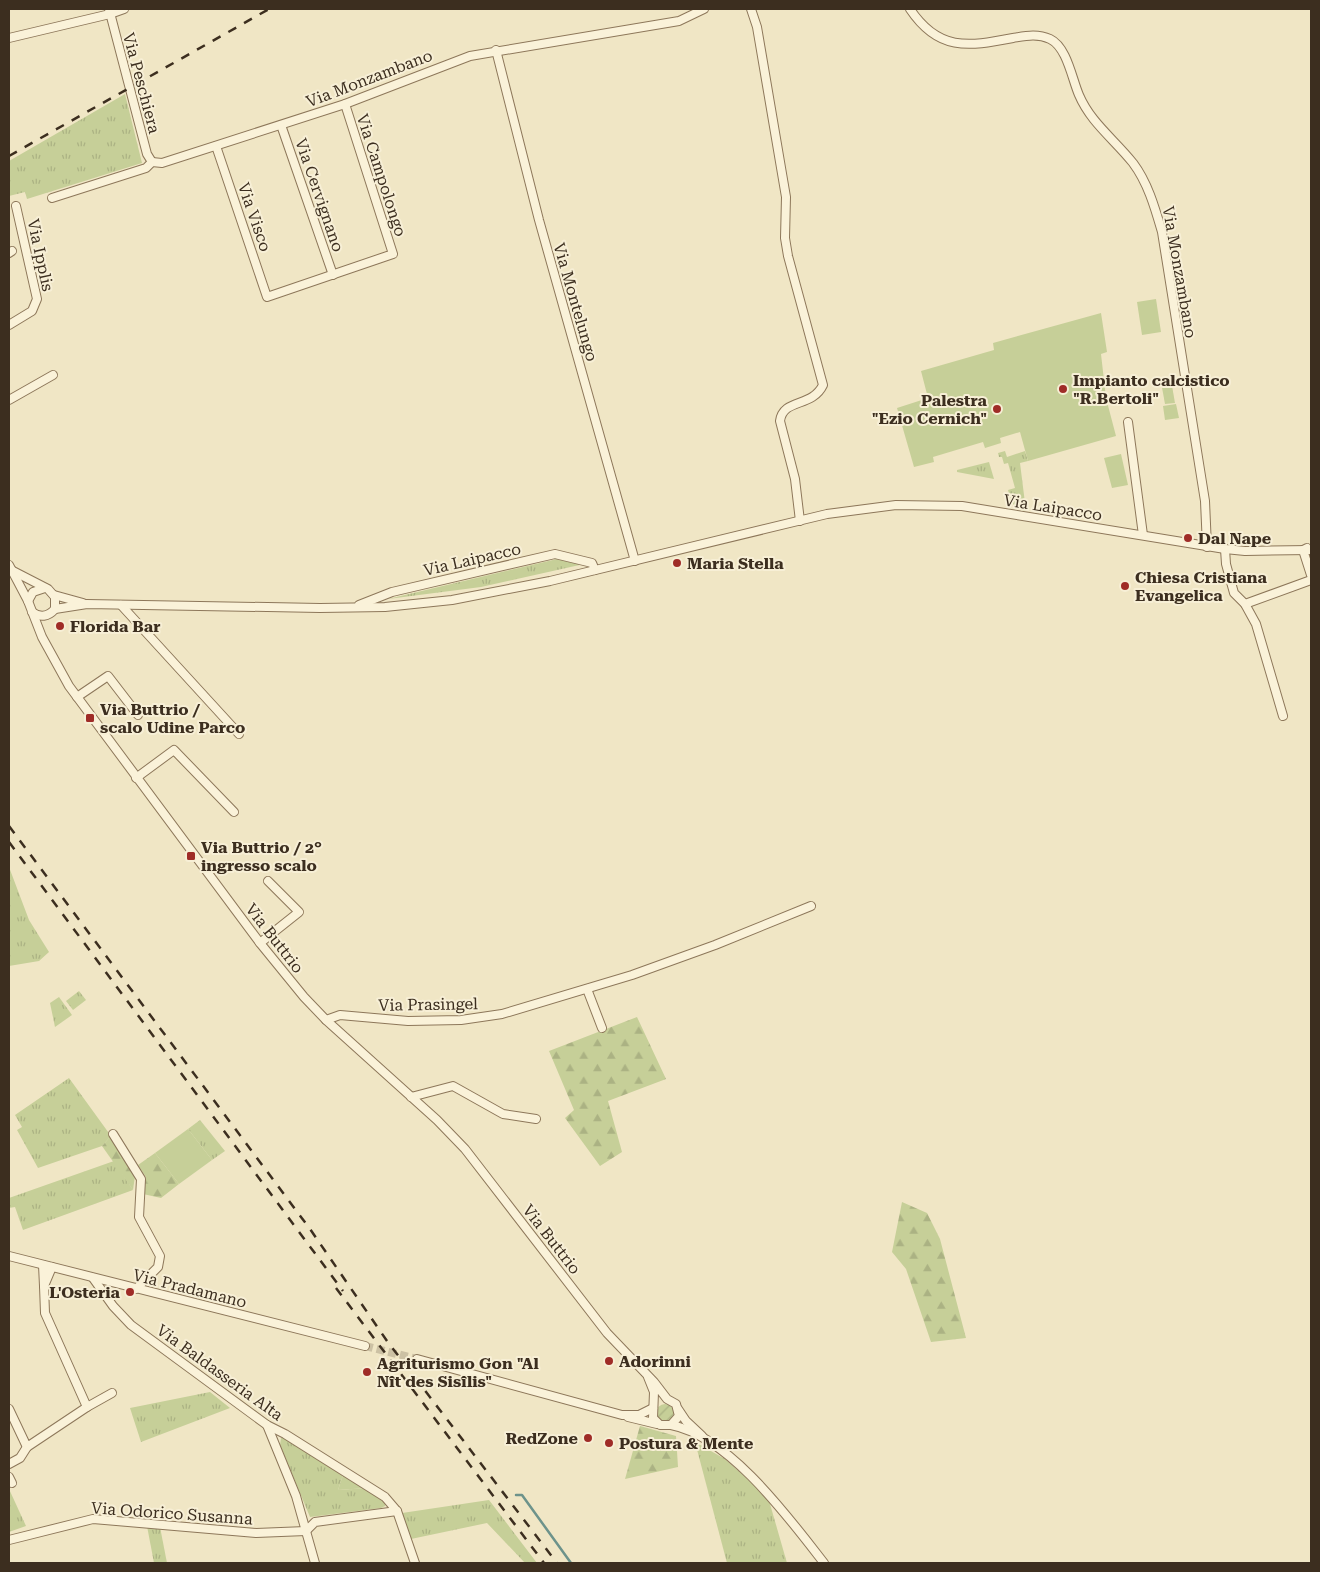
<svg xmlns="http://www.w3.org/2000/svg" width="1320" height="1572" font-family="'Roboto Serif',serif">
	<style>
		.grass { fill: url(#grass-tufts) }
		.forest { fill: url(#forest-firs) }
		.garden { fill: url(#garden-furrows) }
		.pitch { fill: #c6cf98 }
		.lines { fill: none; stroke-linecap: round; stroke-linejoin: round }
		.stream { stroke: #6d938b; stroke-width: 2.5 }
		.minor-tunnel { stroke: #ccc1a4; stroke-width: 8; stroke-dasharray: 8 4; stroke-linecap: butt }
		.minor-casing { stroke: #8d775a; stroke-width: 10 }
		.minor { stroke: #faf2d9; stroke-width: 8 }
		.rail { stroke: #3c2e1f; stroke-width: 2.5; stroke-dasharray: 9 9; stroke-linecap: butt }
		.poi-dot { fill: #9f2c27; stroke: #f7efd6; stroke-width: 2 }
		.labels { text-anchor: middle; stroke-width: 4; stroke-linejoin: round; paint-order: stroke }
		.street-label { font-size: 16px; fill: #3c2e1f; stroke: #f7efd6 }
		.poi-label { font-size: 16px; font-weight: bold; fill: #3c2e1f; stroke: #f7efd6; text-anchor: start }
	</style>
	<defs>
		<pattern id="grass-tufts" width="24" height="20" patternUnits="userSpaceOnUse" patternTransform="scale(1.25)"><rect width="24" height="20" fill="#c6cf98"/><path d="M3 7l-1-3M5 7V3M7 7l1-3M15 17l-1-3M17 17v-4M19 17l1-3" fill="none" stroke="#abb283"/></pattern>
		<pattern id="forest-firs" width="22" height="20" patternUnits="userSpaceOnUse" patternTransform="scale(1.25)"><rect width="22" height="20" fill="#c6cf98"/><path d="M5 1l3.5 6h-7zM16 11l3.5 6h-7z" fill="#abb283"/></pattern>
		<pattern id="garden-furrows" width="10" height="10" patternUnits="userSpaceOnUse" patternTransform="scale(1.25)"><rect width="10" height="10" fill="#c6cf98"/><path d="M-1 1l2-2M0 10L10 0M9 11l2-2" fill="none" stroke="#abb283"/></pattern>
	</defs>
	<rect width="100%" height="100%" fill="#f0e6c5"/>
	<g class="grass">
		<polygon points="125,94 142,163 27,199 25,192 9,196 9,161"/>
		<path d="M1005 451 1007 457 1025 451 1028 461 1020 463 1026 511C1012 509 1011 501 1008 490L1015 488 1008 463 1004 464 1002 457H999L998 453Z"/>
		<polygon points="989,462 994,479 957,472 957,470"/>
		<polygon points="557,559 584,564 481,587 388,599"/>
		<polygon points="9,867 29,920 49,952 39,961 9,966"/>
		<polygon points="79,991 86,1000 73,1010 66,1001"/>
		<polygon points="59,997 72,1015 55,1027 50,1003"/>
		<polygon points="69,1078 111,1136 102,1146 38,1168 17,1130 22,1127 15,1115"/>
		<polygon points="200,1120 225,1151 212,1160 188,1129"/>
		<polygon points="114,1161 133,1190 23,1230 15,1207 9,1208 9,1198"/>
		<polygon points="210,1392 230,1408 141,1442 130,1408"/>
		<polygon points="281,1438 285,1438 344,1472 338,1490 369,1488 386,1502 385,1506 381,1508 310,1517 280,1445"/>
		<polygon points="695,1442 725,1459 768,1497 787,1563 727,1563"/>
		<polygon points="9,1489 26,1526 9,1532"/>
		<polygon points="489,1500 537,1563 525,1563 487,1523 411,1539 402,1513"/>
		<polygon points="147,1526 160,1527 167,1563 154,1563"/>
	</g>
	<g class="forest">
		<polygon points="637,1017 666,1079 608,1101 622,1152 600,1166 565,1118 574,1110 549,1051"/>
		<polygon points="111,1136 135,1176 133,1190 102,1146"/>
		<polygon points="155,1153 179,1184 161,1198 143,1194 146,1177 138,1165"/>
		<polygon points="902,1202 927,1213 940,1239 966,1338 931,1342 906,1269 892,1252"/>
		<polygon points="640,1426 676,1436 678,1467 625,1479"/>
		<polygon points="344,1472 368,1488 338,1490"/>
	</g>
	<circle class="garden" cx="665" cy="1413" r="9"/>
	<g class="pitch">
		<polygon points="1156,299 1161,332 1142,335 1137,302"/>
		<polygon points="1101,313 1107,352 1101,354 1106,398 1116,436 1028,461 1020,432 1000,438 1001,443 985,448 983,442 933,457 934,462 914,467 897,408 928,398 921,371 994,350 993,343"/>
		<polygon points="1171,380 1175,403 1165,404 1161,382"/>
		<polygon points="1176,404 1179,418 1165,420 1163,406"/>
		<polygon points="1121,454 1128,485 1112,488 1104,458"/>
		<polygon points="188,1129 212,1160 179,1184 155,1153"/>
	</g>
	<g class="lines">
		<polyline class="stream" points="516,1495 522,1495 571,1563"/>
		<polyline class="minor-tunnel" points="365,1346 417,1359"/>
		<g class="minor-casing">
			<g id="minor">
				<polyline points="109,9 147,154 152,162"/>
				<path d="M751 9 757 27 786 197 785 238 788 256 823 385C812 408 783 398 780 421L795 479 800 521"/>
				<path d="M910 9C938 51 967 47 1013 38 1025 36 1037 33 1050 39 1067 47 1072 79 1079 95 1091 123 1114 139 1133 163 1148 183 1155 208 1162 232L1205 501 1207 547"/>
				<polyline points="9,38 110,14 124,9"/>
				<polyline points="496,50 539,220 635,561"/>
				<polyline points="281,125 333,275"/>
				<polyline points="216,146 267,297 393,254 345,104"/>
				<polyline points="152,162 162,163 345,104 470,56 679,21 704,9"/>
				<polyline points="52,198 146,168 152,162"/>
				<polyline points="9,253 12,251"/>
				<polyline points="9,325 32,311 37,299 16,206"/>
				<polyline points="9,400 53,375"/>
				<polyline points="1128,422 1143,535"/>
				<polyline points="1307,548 1303,550 1311,575"/>
				<polyline points="1225,549 1226,564 1234,593 1245,604 1256,624 1283,716"/>
				<polyline points="9,565 28,601 42,637 69,686 260,943 304,997 326,1020 437,1120 465,1149 607,1333 654,1382 667,1399 676,1404 679,1416 671,1425 660,1425 653,1418 654,1392 648,1377"/>
				<path d="M13 571 48 589 55 597V609C48 617 40 618 32 612"/>
				<polyline points="54,595 83,603"/>
				<polyline points="28,601 33,592 45,588"/>
				<polyline points="1245,604 1311,580"/>
				<polyline points="121,605 239,734"/>
				<polyline points="359,605 392,592 555,554 592,563 595,570"/>
				<polyline points="55,609 87,604 320,608 385,607 452,600 550,581 827,514 896,505 962,506 1225,549 1245,551 1311,550"/>
				<polyline points="77,697 108,676 138,715"/>
				<polyline points="136,778 174,750 234,812"/>
				<polyline points="260,943 299,912 268,881"/>
				<polyline points="587,989 602,1028"/>
				<polyline points="326,1020 340,1015 408,1021 461,1020 502,1014 632,975 715,945 811,906"/>
				<polyline points="411,1097 453,1086 503,1114 536,1119"/>
				<polyline points="113,1134 141,1179 139,1217 160,1256 158,1267 136,1289"/>
				<polyline points="9,1256 365,1346"/>
				<polyline points="43,1265 44,1286 52,1267"/>
				<polyline points="93,1278 113,1306 131,1325 267,1425 285,1434 385,1497 397,1511 415,1563"/>
				<polyline points="417,1359 622,1415 639,1415 653,1408"/>
				<polyline points="87,1407 112,1393"/>
				<polyline points="9,1409 27,1447 87,1407 45,1313 44,1286"/>
				<polyline points="678,1409 686,1421 702,1436"/>
				<polyline points="628,1417 657,1424"/>
				<polyline points="267,1425 296,1496 315,1563"/>
				<path d="M671 1425C729 1436 789 1518 824 1563"/>
				<polyline points="9,1464 20,1458 27,1447"/>
				<polyline points="9,1477 12,1483"/>
				<polyline points="306,1531 315,1522 397,1511"/>
				<polyline points="9,1540 93,1519 256,1533 306,1531"/>
			</g>
		</g>
		<use href="#minor" class="minor"/>
		<g class="rail">
			<polyline points="9,156 269,9"/>
			<polyline points="9,826 310,1229 387,1341 557,1563"/>
			<polyline points="9,842 343,1291"/>
			<polyline points="336,1288 544,1563"/>
		</g>
	</g>
	<g class="poi-dot">
		<circle cx="1063" cy="389" r="5"/>
		<circle cx="997" cy="409" r="5"/>
		<circle cx="1188" cy="538" r="5"/>
		<circle cx="677" cy="563" r="5"/>
		<circle cx="1125" cy="586" r="5"/>
		<circle cx="60" cy="626" r="5"/>
		<rect x="85" y="713" width="10" height="10" rx="2.5"/>
		<rect x="186" y="851" width="10" height="10" rx="2.5"/>
		<circle cx="130" cy="1292" r="5"/>
		<circle cx="609" cy="1361" r="5"/>
		<circle cx="367" cy="1372" r="5"/>
		<circle cx="588" cy="1438" r="5"/>
		<circle cx="609" cy="1443" r="5"/>
	</g>
	<g class="labels">
		<g class="street-label">
			<text transform="translate(369 78) rotate(-21)" y="6">Via Monzambano</text>
			<text transform="translate(142 83) rotate(75)" y="6">Via Peschiera</text>
			<text transform="translate(382 175) rotate(72)" y="6">Via Campolongo</text>
			<text transform="translate(320 195) rotate(71)" y="6">Via Cervignano</text>
			<text transform="translate(255 217) rotate(71)" y="6">Via Visco</text>
			<text transform="translate(41 255) rotate(78)" y="6">Via Ipplis</text>
			<text transform="translate(1180 272) rotate(80)" y="6">Via Monzambano</text>
			<text transform="translate(576 302) rotate(74)" y="6">Via Montelungo</text>
			<text transform="translate(1053 507) rotate(9)" y="6">Via Laipacco</text>
			<text transform="translate(472 559) rotate(-13)" y="6">Via Laipacco</text>
			<text transform="translate(275 938) rotate(52)" y="6">Via Buttrio</text>
			<text transform="translate(428 1004) rotate(-1)" y="6">Via Prasingel</text>
			<text transform="translate(552 1239) rotate(52)" y="6">Via Buttrio</text>
			<text transform="translate(190 1288) rotate(14)" y="6">Via Pradamano</text>
			<text transform="translate(220 1372) rotate(36)" y="6">Via Baldasseria Alta</text>
			<text transform="translate(172 1513) rotate(4)" y="6">Via Odorico Susanna</text>
		</g>
		<g class="poi-label">
			<text x="1073" y="386">Impianto calcistico<tspan x="1073" dy="18">"R.Bertoli"</tspan></text>
			<text x="987" y="406" text-anchor="end">Palestra<tspan x="987" dy="18">"Ezio Cernich"</tspan></text>
			<text x="1198" y="544">Dal Nape</text>
			<text x="687" y="569">Maria Stella</text>
			<text x="1135" y="583">Chiesa Cristiana<tspan x="1135" dy="18">Evangelica</tspan></text>
			<text x="70" y="632">Florida Bar</text>
			<text x="100" y="715">Via Buttrio /<tspan x="100" dy="18">scalo Udine Parco</tspan></text>
			<text x="201" y="853">Via Buttrio / 2°<tspan x="201" dy="18">ingresso scalo</tspan></text>
			<text x="120" y="1298" text-anchor="end">L'Osteria</text>
			<text x="619" y="1367">Adorinni</text>
			<text x="377" y="1369">Agriturismo Gon "Al<tspan x="377" dy="18">Nît des Sisîlis"</tspan></text>
			<text x="578" y="1444" text-anchor="end">RedZone</text>
			<text x="619" y="1449">Postura &amp; Mente</text>
		</g>
	</g>
	<rect width="1320" height="1572" fill="none" stroke="#3c2e1f" stroke-width="20"/>
</svg>
